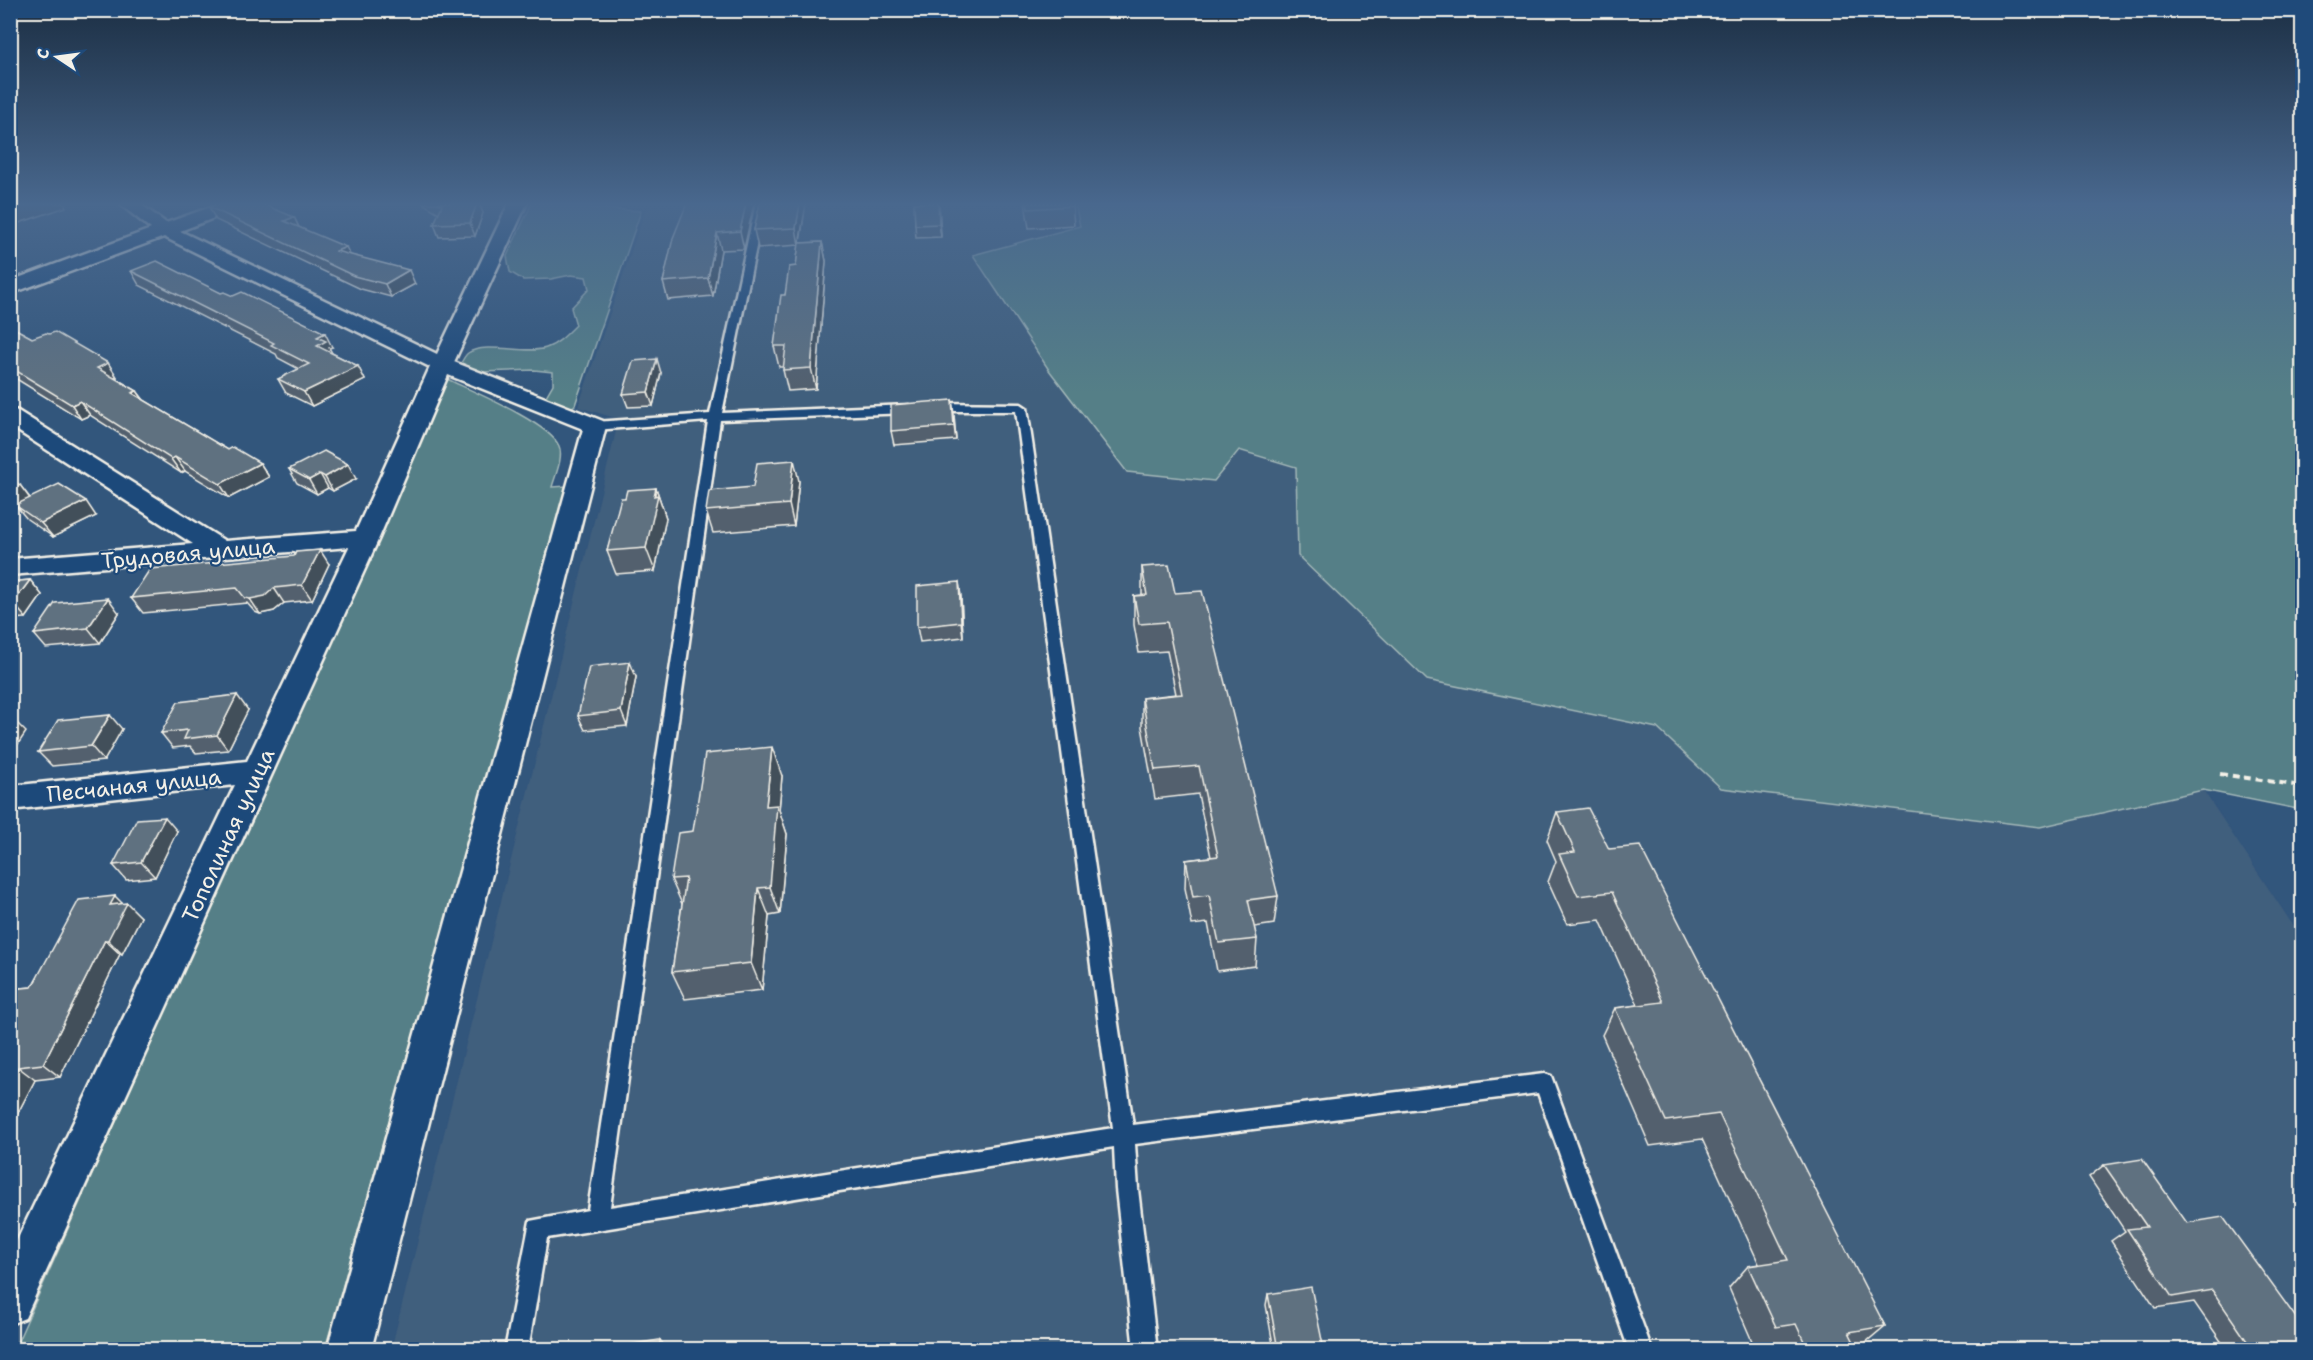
<svg xmlns="http://www.w3.org/2000/svg" width="2313" height="1360" font-family="'Shantell Sans',sans-serif">
	<style>
		.built { fill: #405e7d }
		.green { fill: #547f87; stroke: #a4b8b8; stroke-width: 1.5 }
		.lines { fill: none; stroke-linecap: round; stroke-linejoin: round }
		.lane-casing { stroke: #f4f1e8; stroke-width: 5 }
		.street-casing { stroke: #f4f1e8; stroke-width: 5 }
		.path { stroke: #f4f1e8; stroke-width: 4; stroke-dasharray: 7 5; stroke-linecap: butt }
		.lane { fill: #1f4a7a; fill-rule: evenodd }
		.street { fill: #1f4a7a; fill-rule: evenodd }
		.wall { fill: #52616e; stroke: #f4f1e8; stroke-width: 1.5 }
		.shaded-wall { fill: #424f5a; stroke: #f4f1e8; stroke-width: 1.5 }
		.building { fill: #5f7180; stroke: #f4f1e8; stroke-width: 1.5 }
		.labels { text-anchor: middle; stroke-width: 4.5; stroke-linejoin: round; paint-order: stroke }
		.street-label { font-size: 22px; fill: #f4f1e8; stroke: #1f4a7a }
	</style>
	<rect width="100%" height="100%" fill="#32567c"/>
	<filter id="ink" filterUnits="userSpaceOnUse"><feTurbulence type="fractalNoise" baseFrequency=".0167" numOctaves="2"/><feDisplacementMap in="SourceGraphic" scale="12" xChannelSelector="R" yChannelSelector="G"/><feConvolveMatrix kernelMatrix="1 2 1 2 8 2 1 2 1" color-interpolation-filters="sRGB"/></filter>
	<g filter="url(#ink)">
		<polygon class="built" points="596,203 1075,203 1081,226 1059,231 1239,450 1296,467 1298,556 1427,680 1657,728 1721,788 2040,827 2203,790 2302,939 2302,1349 391,1350 619,419 578,407 646,208 595,205"/>
		<g class="green">
			<path d="M532 203H593L592 208 641 211 575 405 569 409 558 408 545 398 553 384V372L534 370 481 372 460 365C462 361 465 355 468 353 486 341 527 355 546 348 558 344 567 334 576 325L571 308 589 289 586 277 571 275 551 279 523 280 510 272 507 256Z"/>
			<polygon points="1075,203 2302,203 2302,810 2203,790 2040,827 1721,788 1657,728 1427,680 1298,556 1296,467 1239,450 1214,481 1127,472 1049,370 973,255 1080,226"/>
			<path d="M447 379C472 391 549 423 559 446 564 457 555 476 552 487L568 486 325 1349 14 1350Z"/>
		</g>
		<g class="lines">
			<g class="lane-casing">
				<polygon id="lane" points="756,203 765,203 722,413 909,405 915,409 909,413 720,420 610,1207 1113,1128 1016,411 933,411 927,407 933,403 1021,404 1027,408 1133,1125 1544,1074 1551,1076 1652,1350 1629,1350 1538,1093 1135,1144 1138,1189 1157,1350 1134,1350 1116,1189 1114,1147 547,1238 528,1350 505,1350 530,1221 588,1210 708,421 595,430 589,426 595,422 710,414"/>
			</g>
			<g class="street-casing">
				<polygon id="street" points="119,203 139,203 166,223 222,203 246,203 243,207 180,231 437,354 509,203 527,203 454,362 603,421 606,426 371,1350 327,1350 583,429 448,375 379,538 25,1318 10,1324 10,1255 235,785 10,810 10,786 247,761 349,547 10,575 10,559 193,544 10,426 10,409 18,411 225,541 356,531 430,367 164,237 10,294 10,281 151,229"/>
			</g>
			<polyline class="path" points="2220,774 2302,786"/>
			<use href="#lane" class="lane"/>
			<use href="#street" class="street"/>
		</g>
		<g class="wall">
			<polygon points="422,203 479,203 483,213 475,236 439,237 434,224 439,213"/>
			<polygon points="687,203 754,203 744,249 721,250 713,296 668,300 663,282"/>
			<polygon points="760,203 806,203 800,243 822,242 826,261 816,389 788,391 783,370 784,367 779,367 774,346 785,295 796,266 799,245 758,248 754,230"/>
			<polygon points="914,203 939,203 941,237 916,238 915,225"/>
			<polygon points="1025,203 1072,203 1074,225 1029,228"/>
			<polygon points="209,207 294,217 299,227 350,255 415,284 391,297 361,289 216,220"/>
			<polygon points="131,271 221,293 332,347 329,348 332,353 358,366 365,380 312,406 286,393 278,379 299,369 278,358 276,354 139,285"/>
			<polygon points="10,326 32,338 108,363 117,377 115,378 137,391 144,400 228,450 260,463 269,477 229,498 185,471 181,473 90,415 81,419 10,375"/>
			<polygon points="661,373 653,406 628,407 623,394"/>
			<polygon points="952,400 956,440 894,445 891,431"/>
			<polygon points="289,469 356,479 333,491 328,488 317,494 297,483"/>
			<polygon points="10,479 20,485 30,498 96,516 53,537 27,519 17,507 10,510"/>
			<polygon points="799,481 794,526 713,533 706,511 753,487"/>
			<polygon points="656,488 666,518 655,571 616,574 607,551 625,498"/>
			<polygon points="329,564 312,600 284,603 274,611 260,614 255,612 247,603 143,613 131,598"/>
			<polygon points="1142,567 1175,593 1278,896 1274,924 1254,927 1257,939 1255,966 1217,971 1208,923 1192,925 1185,888 1186,860 1211,857 1198,794 1155,799 1142,727 1142,698 1176,694 1167,651 1139,653 1134,625 1134,596 1142,595"/>
			<polygon points="30,580 42,595 26,618 10,619 10,582"/>
			<polygon points="959,582 961,597 963,637 920,642 917,627"/>
			<polygon points="119,613 100,643 46,648 34,634"/>
			<polygon points="636,677 627,726 585,730 578,716"/>
			<polygon points="248,710 228,750 196,753 190,746 173,748 161,733"/>
			<polygon points="122,729 104,761 52,766 38,752"/>
			<polygon points="782,776 779,810 787,834 780,914 769,916 762,990 685,999 672,972 682,904 671,879 693,831"/>
			<polygon points="1557,812 1609,849 1885,1326 1860,1347 1857,1348 1858,1350 1776,1350 1775,1345 1755,1348 1729,1288 1748,1266 1759,1264 1702,1139 1650,1146 1602,1035 1615,1008 1638,1005 1600,920 1567,924 1548,882 1556,861 1547,840"/>
			<polygon points="177,831 155,877 126,880 113,865"/>
			<polygon points="123,904 141,917 122,954 120,954 60,1077 35,1080 10,1128 10,989 32,987"/>
			<polygon points="2104,1165 2187,1223 2302,1350 2227,1350 2194,1302 2155,1308 2111,1241 2125,1231 2089,1177"/>
			<polygon points="1268,1294 1324,1350 1274,1350 1266,1305"/>
		</g>
		<g class="shaded-wall">
			<polygon points="34,203 64,203 66,207 16,224 10,216 10,210"/>
			<polygon points="477,203 479,203 483,213 475,236 470,223"/>
			<polygon points="746,203 754,203 744,249 740,231"/>
			<polygon points="800,203 806,203 799,245 796,228"/>
			<polygon points="938,203 939,203 941,237 939,224"/>
			<polygon points="294,217 300,230 284,221"/>
			<polygon points="717,233 721,250 713,296 708,278"/>
			<polygon points="822,242 826,261 816,389 811,368"/>
			<polygon points="346,247 353,260 336,251"/>
			<polygon points="409,270 415,284 391,297 385,284"/>
			<polygon points="325,333 332,347 329,348 333,355 317,346 317,337"/>
			<polygon points="657,359 661,373 653,406 648,392"/>
			<polygon points="108,363 117,377 107,381 97,368"/>
			<polygon points="358,366 365,380 312,406 304,392"/>
			<polygon points="137,391 147,405 132,393"/>
			<polygon points="952,400 954,414 956,440 954,426"/>
			<polygon points="80,401 90,415 81,419 72,405"/>
			<polygon points="175,457 185,471 181,473 171,459"/>
			<polygon points="794,460 799,481 794,526 789,504"/>
			<polygon points="260,463 269,477 229,498 220,484"/>
			<polygon points="348,464 356,479 333,491 325,477"/>
			<polygon points="320,474 328,488 317,494 309,480"/>
			<polygon points="20,485 31,500 15,505 17,507 10,510 10,490"/>
			<polygon points="656,488 666,518 655,571 646,548"/>
			<polygon points="86,501 96,516 53,537 41,523"/>
			<polygon points="320,550 329,564 312,600 302,585"/>
			<polygon points="30,580 42,595 26,618 13,603"/>
			<polygon points="959,582 961,597 963,637 961,622"/>
			<polygon points="274,588 284,603 274,611 260,614 250,599"/>
			<polygon points="108,598 119,613 100,643 88,628"/>
			<polygon points="630,662 636,677 627,726 621,711"/>
			<polygon points="237,695 248,710 228,750 217,735"/>
			<polygon points="110,715 122,729 104,761 91,746"/>
			<polygon points="12,718 26,732 10,756 10,720"/>
			<polygon points="772,747 782,776 779,810 787,834 780,914 770,887 766,806"/>
			<polygon points="165,817 177,831 155,877 141,862"/>
			<polygon points="758,888 769,916 762,990 751,963"/>
			<polygon points="115,896 125,906 127,903 141,917 122,954 108,940 110,905"/>
			<polygon points="105,940 120,954 60,1077 43,1064"/>
			<polygon points="18,1067 35,1080 10,1128 10,1080"/>
			<polygon points="660,1340 668,1350 659,1350"/>
		</g>
		<g class="building">
			<polygon points="10,203 34,203 10,210"/>
			<polygon points="222,203 260,203 294,217 284,221 346,247 336,251 409,270 385,284 354,276 209,207"/>
			<polygon points="438,203 477,203 470,223 434,224 442,205"/>
			<polygon points="687,203 746,203 740,231 717,233 708,278 663,282 673,238"/>
			<polygon points="760,203 800,203 796,228 754,230"/>
			<polygon points="914,203 938,203 939,224 915,225"/>
			<polygon points="1027,203 1072,203 1073,206 1028,209"/>
			<polygon points="822,242 811,368 783,370 786,346 774,346 781,295 785,295 789,267 796,266 799,243"/>
			<polygon points="157,261 221,293 224,292 233,296 242,292 325,333 317,337 326,341 317,346 358,366 304,392 278,379 309,364 271,345 274,343 131,271"/>
			<polygon points="10,326 32,338 46,333 49,334 55,332 108,363 97,368 137,391 132,393 228,450 233,447 260,463 220,484 175,457 171,459 80,401 72,405 10,367"/>
			<polygon points="657,359 648,392 623,394 633,361"/>
			<polygon points="952,400 954,426 891,431 891,405"/>
			<polygon points="324,451 348,464 325,477 320,474 309,480 289,469"/>
			<polygon points="794,460 789,504 706,511 709,491 753,487 757,463"/>
			<polygon points="10,479 20,485 10,490"/>
			<polygon points="59,484 86,501 41,523 15,505"/>
			<polygon points="656,488 654,496 658,495 646,548 607,551 621,498 625,498 627,490"/>
			<polygon points="320,550 302,585 274,588 265,596 250,599 245,598 237,588 131,598 150,569 294,556 296,552"/>
			<polygon points="1169,565 1175,593 1202,591 1278,896 1248,900 1257,939 1219,943 1209,895 1193,897 1186,860 1218,856 1199,766 1155,770 1142,698 1182,694 1167,622 1139,624 1134,596 1147,595 1142,567"/>
			<polygon points="30,580 13,603 10,604 10,582"/>
			<polygon points="959,582 961,622 917,627 917,586"/>
			<polygon points="108,598 88,628 34,634 55,603"/>
			<polygon points="630,662 621,711 578,716 589,667"/>
			<polygon points="237,695 217,735 184,739 188,730 161,733 178,702"/>
			<polygon points="110,715 91,746 38,752 58,720"/>
			<polygon points="772,747 766,806 777,805 770,887 758,888 751,963 672,972 686,878 671,879 678,833 693,831 705,754"/>
			<polygon points="1588,808 1609,849 1640,846 1885,1326 1849,1332 1858,1350 1808,1350 1796,1324 1776,1327 1748,1266 1788,1260 1719,1114 1666,1121 1615,1008 1663,1002 1612,892 1578,896 1559,854 1575,852 1557,812"/>
			<polygon points="165,817 141,862 113,865 137,819"/>
			<polygon points="115,896 110,905 127,903 108,940 105,940 43,1064 18,1067 10,1080 10,989 32,987 79,900"/>
			<polygon points="2142,1159 2187,1223 2223,1217 2302,1326 2302,1350 2253,1350 2212,1290 2172,1297 2127,1229 2147,1227 2104,1165"/>
			<polygon points="1311,1287 1324,1350 1278,1350 1268,1294"/>
			<polygon points="660,1340 659,1350 614,1350 614,1347"/>
		</g>
	</g>
	<linearGradient id="sky" x2="0" y2="1"><stop stop-color="#1c2f44"/><stop offset="0.52" stop-color="#49688e"/><stop offset="1" stop-color="#49688e" stop-opacity="0"/></linearGradient>
	<rect width="2313" height="393" fill="url(#sky)"/>
	<g class="labels">
		<g class="street-label">
			<text transform="translate(188 553) rotate(-5)" y="8">Трудовая улица</text>
			<text transform="translate(134 785) rotate(-6)" y="8">Песчаная улица</text>
			<text transform="translate(228 835) rotate(-65)" y="8">Тополиная улица</text>
		</g>
	</g>
	<rect width="2313" height="1360" fill="none" stroke="#1f4a7a" stroke-width="36"/>
	<rect x="18" y="18" width="2277" height="1324" fill="none" stroke="#f4f1e8" stroke-width="2" filter="url(#ink)"/>
	<g transform="translate(57 57) rotate(283)" stroke="#1f4a7a" stroke-width="4.5" paint-order="stroke">
	<path d="M0-4.5L10 22L0 15L-10 22Z" fill="#f4f1e8"/>
	<text y="-9" font-size="16" font-weight="bold" text-anchor="middle" fill="#f4f1e8">С</text>
	</g>
</svg>
